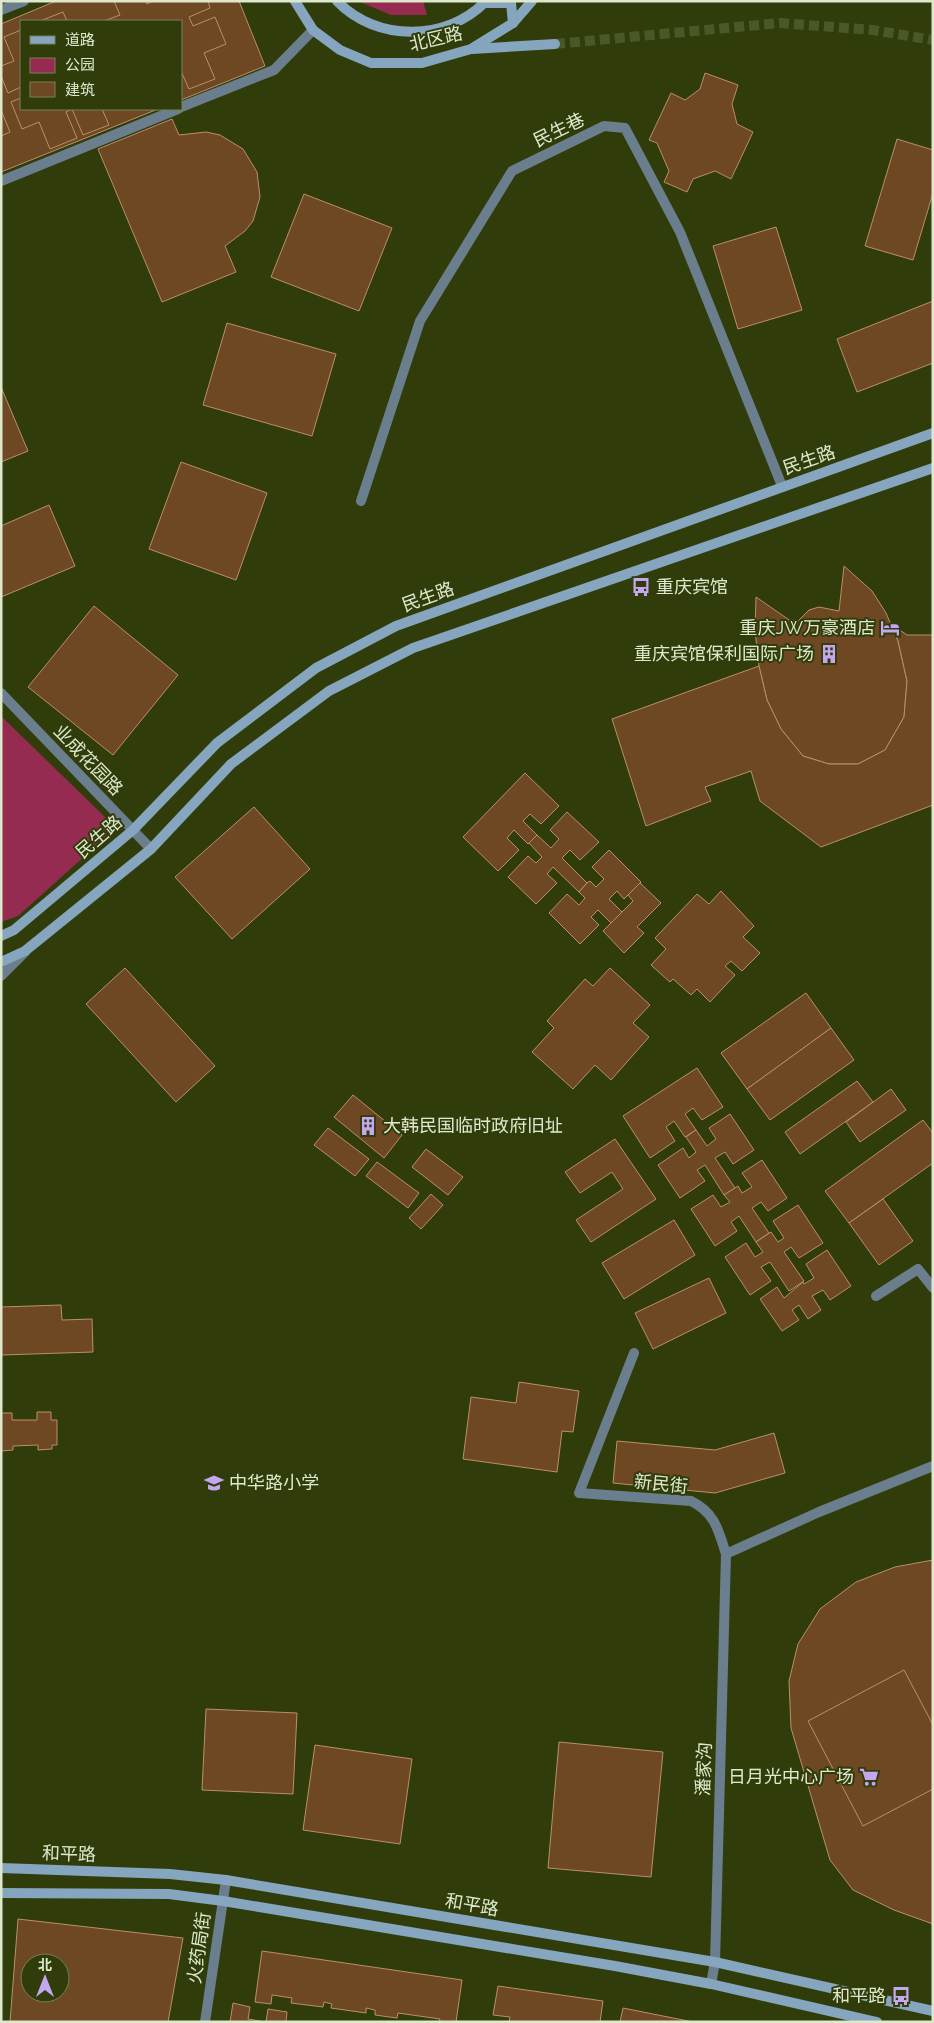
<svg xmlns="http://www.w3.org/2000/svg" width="934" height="2023" font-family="Raleway,'Noto Sans SC',sans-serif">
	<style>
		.green { fill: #952b51 }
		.building { fill: #6e4823; stroke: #ba8f69; fill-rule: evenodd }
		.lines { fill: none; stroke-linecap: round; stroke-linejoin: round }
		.secondary-tunnel { stroke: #4a5728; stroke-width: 10; stroke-dasharray: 10 5; stroke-linecap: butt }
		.minor { stroke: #6b7e8d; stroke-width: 10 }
		.secondary { stroke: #86a5be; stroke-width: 10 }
		.labels { text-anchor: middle; stroke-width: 4; stroke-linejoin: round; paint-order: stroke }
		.street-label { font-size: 18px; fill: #dee8cd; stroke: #303d0b }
		.poi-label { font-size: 18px; fill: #dee8cd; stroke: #303d0b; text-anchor: end }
	</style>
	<rect width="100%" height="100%" fill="#303d0b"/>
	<g class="green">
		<polygon points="358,1 423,1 427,15 391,15"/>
		<polygon points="1,716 106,818 107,836 18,916 1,922"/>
	</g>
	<g class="building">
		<polygon points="56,1 239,1 265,66 181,100 181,21 21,21 21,109 158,109 1,172 1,24"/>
		<polygon points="114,1 145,1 147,4 153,1 208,1 210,8 189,17 193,26 215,17 226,44 204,53 215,79 189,89 181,71 181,21 104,21 120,15"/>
		<polygon points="63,12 67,21 40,21"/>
		<polygon points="21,30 21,87 8,93 1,76 1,66 14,61 4,37"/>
		<polygon points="705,73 738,85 732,104 737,124 753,132 731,179 715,171 693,179 687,192 664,182 669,171 657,143 649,140 671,93 685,100 700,89"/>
		<polygon points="21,98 21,109 102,109 109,125 83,135 72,109 66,112 77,138 50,149 39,122 22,129 11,102"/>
		<polygon points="1,110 10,132 1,136"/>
		<polygon points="172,119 179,135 206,132 220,135 243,149 257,172 260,197 253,221 245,231 225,246 236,272 162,302 98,149"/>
		<polygon points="897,139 933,150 933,193 913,260 865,246"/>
		<polygon points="304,194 392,228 359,311 271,277"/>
		<polygon points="776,227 802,310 738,329 713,246"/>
		<polygon points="933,301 933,363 857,392 837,339"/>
		<polygon points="227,323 336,354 312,436 203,405"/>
		<polygon points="1,387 28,451 1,462"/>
		<polygon points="181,462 267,493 236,580 149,549"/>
		<polygon points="49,505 75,566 1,597 1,526"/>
		<polygon points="844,566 872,591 886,613 898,641 907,681 904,717 885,750 858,764 829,764 803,756 781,729 767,700 759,666 755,631 756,597 795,624 809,610 819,607 839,611"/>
		<polygon points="94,606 178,675 113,755 28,687"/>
		<polygon points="891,624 907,635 933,635 933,805 821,847 760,801 751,771 705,787 711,801 646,826 612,719 759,666 767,700 781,729 803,756 829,764 858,764 885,750 904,717 907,681 898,641"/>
		<polygon points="525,773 559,806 541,824 530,814 523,821 537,835 528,844 514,830 507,838 519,850 498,871 463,837"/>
		<polygon points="254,807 310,869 232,939 175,877"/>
		<polygon points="567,812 599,842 580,860 570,850 562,858 587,883 579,892 553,867 547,874 557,883 536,904 508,877 528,856 536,863 542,857 529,843 537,835 551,848 559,839 550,830"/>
		<polygon points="609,850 641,882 624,899 617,891 609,899 622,912 611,923 598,910 591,917 599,925 580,944 549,913 567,894 579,905 585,898 579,892 587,883 590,881 596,887 604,879 592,867"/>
		<polygon points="640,883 661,903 637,927 644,933 624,953 603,931 633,901 628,895"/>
		<polygon points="721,891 754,926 743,937 760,953 742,971 731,961 725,966 735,975 710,1002 697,989 691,995 673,979 670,982 651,965 666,949 655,938 697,894 709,904"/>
		<polygon points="125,968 215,1066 176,1102 86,1004"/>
		<polygon points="610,968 650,1005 633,1023 649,1037 611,1080 595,1065 573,1089 532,1052 554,1028 547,1021 585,979 593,986"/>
		<polygon points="806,993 831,1028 747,1089 721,1053"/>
		<polygon points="831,1028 854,1060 770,1120 747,1089"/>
		<polygon points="697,1068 723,1107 702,1120 693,1108 685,1114 696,1130 685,1137 674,1121 666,1127 675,1141 650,1158 623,1116"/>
		<polygon points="857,1081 873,1102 800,1154 785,1132"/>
		<polygon points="891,1089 906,1110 860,1142 846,1122"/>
		<polygon points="353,1095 402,1135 384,1158 334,1117"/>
		<polygon points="730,1114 754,1150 733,1164 725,1152 715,1158 735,1188 724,1195 705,1165 697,1170 705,1181 680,1198 658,1165 683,1148 689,1158 696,1152 686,1137 696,1130 707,1146 716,1139 709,1128"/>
		<polygon points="923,1120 933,1133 933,1163 849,1223 825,1191"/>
		<polygon points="328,1128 369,1159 355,1176 314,1145"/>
		<polygon points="615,1139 656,1199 591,1242 576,1220 623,1189 612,1172 580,1193 565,1172"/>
		<polygon points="426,1149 463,1177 448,1195 412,1167"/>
		<polygon points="762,1160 787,1198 768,1211 761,1202 752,1208 769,1233 756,1242 739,1216 731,1222 737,1231 715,1246 691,1209 713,1195 721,1207 730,1202 724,1195 738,1186 742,1193 752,1187 742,1173"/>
		<polygon points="377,1162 419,1193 408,1208 366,1176"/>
		<polygon points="431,1194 443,1205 421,1229 409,1218"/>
		<polygon points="883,1199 913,1241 879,1265 849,1223"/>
		<polygon points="798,1205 823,1243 799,1258 791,1247 784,1252 804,1281 789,1291 770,1262 761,1267 771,1281 750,1295 725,1257 746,1243 755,1257 763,1252 756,1242 771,1232 778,1242 784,1238 773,1221"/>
		<polygon points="674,1220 695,1255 624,1299 602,1263"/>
		<polygon points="827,1250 851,1286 830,1300 823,1290 812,1296 821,1310 808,1319 799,1305 792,1310 799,1320 782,1331 760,1299 777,1287 784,1298 803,1282 804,1284 814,1278 806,1264"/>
		<polygon points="709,1278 726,1313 653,1349 635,1313"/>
		<polygon points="61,1305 62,1320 92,1319 93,1352 1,1355 1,1307"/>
		<polygon points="519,1382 579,1391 573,1432 562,1431 557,1472 463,1459 471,1397 516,1403"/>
		<polygon points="37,1412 51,1412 51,1420 57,1420 57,1445 52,1445 52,1449 38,1450 38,1445 13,1446 13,1450 1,1451 1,1413 12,1413 12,1420 37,1420"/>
		<polygon points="774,1433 785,1473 715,1493 613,1483 617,1441 715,1450"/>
		<polygon points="933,1560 933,1924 894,1910 853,1890 830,1860 791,1728 789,1681 798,1644 820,1609 856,1582 895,1567"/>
		<polygon points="904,1670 933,1725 933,1789 863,1826 808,1721"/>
		<polygon points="206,1709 297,1713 293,1794 202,1790"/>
		<polygon points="559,1742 663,1752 651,1877 548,1868"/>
		<polygon points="315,1745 412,1759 400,1844 303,1830"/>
		<path d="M18 1919 183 1938 168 2022H10ZM30 1963H60V1993H30Z"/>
		<polygon points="262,1951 462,1980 456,2022 439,2022 440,2019 398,2013 397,2018 375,2015 375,2010 366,2008 366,2013 331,2008 332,2004 324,2002 323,2007 291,2003 292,1998 272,1995 271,2004 255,2002"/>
		<polygon points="498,1986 603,2001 600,2022 509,2022 510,2017 493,2015"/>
		<polygon points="233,2003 250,2007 248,2019 265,2022 230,2022"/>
		<polygon points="623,2008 693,2022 620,2022"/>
		<polygon points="268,2009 287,2012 286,2022 266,2022"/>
	</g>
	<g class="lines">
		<polyline class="secondary-tunnel" points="555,44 780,23 873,30 933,40"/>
		<g class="minor">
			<polyline points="1,10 24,1"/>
			<polyline points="181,107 274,70 313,30"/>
			<polyline points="1,181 178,109"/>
			<polyline points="361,501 420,321 512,171 604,126 625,128 680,232 782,486"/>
			<polyline points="1,693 151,849"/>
			<polyline points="1,976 25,952"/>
			<polyline points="876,1296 918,1269 933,1288"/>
			<path d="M634 1353 579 1493 691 1501C715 1513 718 1529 726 1554L715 1962 711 1984"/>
			<polyline points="726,1554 819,1512 933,1466"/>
			<polyline points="205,2022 226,1880"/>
		</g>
		<g class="secondary">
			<polyline points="295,1 313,30 340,50 371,63 422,63 471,49 513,23 532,1"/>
			<path d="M337 1C376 42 447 42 486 1"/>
			<polyline points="484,3 511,3 513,23"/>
			<polyline points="472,49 555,44"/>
			<polyline points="1,936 14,930 133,830 217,743 316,668 396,626 933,433"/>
			<polyline points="1,962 25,951 151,849 231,764 329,691 413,648 933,468"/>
			<polyline points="1,1868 170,1874 226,1880 715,1962 933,2011"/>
			<polyline points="1,1893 169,1894 223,1901 615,1966 711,1984 877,2022"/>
		</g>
	</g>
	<defs>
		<g id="bus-bare" transform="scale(1.5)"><path d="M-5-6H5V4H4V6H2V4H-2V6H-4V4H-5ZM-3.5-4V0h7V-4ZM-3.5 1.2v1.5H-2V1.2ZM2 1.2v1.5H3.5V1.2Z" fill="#c5a7f1" stroke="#303d0b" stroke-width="2.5" paint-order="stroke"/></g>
		<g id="hotel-bare" transform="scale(1.5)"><path d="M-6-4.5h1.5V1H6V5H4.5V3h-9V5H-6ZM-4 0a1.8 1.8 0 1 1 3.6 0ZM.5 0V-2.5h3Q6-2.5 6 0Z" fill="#c5a7f1" stroke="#303d0b" stroke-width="2.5" paint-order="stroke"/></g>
		<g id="building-bare" transform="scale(1.5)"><path d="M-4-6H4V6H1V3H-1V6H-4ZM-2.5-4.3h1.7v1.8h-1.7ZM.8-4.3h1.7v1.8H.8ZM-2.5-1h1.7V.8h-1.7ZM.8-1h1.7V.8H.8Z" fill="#c5a7f1" stroke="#303d0b" stroke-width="2.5" paint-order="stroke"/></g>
		<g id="school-bare" transform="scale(1.5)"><path d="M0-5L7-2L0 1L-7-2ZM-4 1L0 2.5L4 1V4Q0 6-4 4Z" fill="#c5a7f1" stroke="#303d0b" stroke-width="2.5" paint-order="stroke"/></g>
		<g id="supermarket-bare" transform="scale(1.5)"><path d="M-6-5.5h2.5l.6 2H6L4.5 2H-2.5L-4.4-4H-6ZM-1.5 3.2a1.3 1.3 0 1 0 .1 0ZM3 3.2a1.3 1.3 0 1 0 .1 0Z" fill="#c5a7f1" stroke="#303d0b" stroke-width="2.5" paint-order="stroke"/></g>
	</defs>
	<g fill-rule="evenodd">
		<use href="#bus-bare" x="641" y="587"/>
		<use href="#hotel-bare" x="890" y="628"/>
		<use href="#building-bare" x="829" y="654"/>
		<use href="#building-bare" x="368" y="1126"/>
		<use href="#school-bare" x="214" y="1483"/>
		<use href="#supermarket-bare" x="869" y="1777"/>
		<use href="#bus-bare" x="901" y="1996"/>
	</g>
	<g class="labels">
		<g class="street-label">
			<text transform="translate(436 39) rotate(-13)" y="6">北区路</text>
			<text transform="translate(559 130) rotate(-26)" y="6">民生巷</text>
			<text transform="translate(809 460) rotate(-19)" y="6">民生路</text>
			<text transform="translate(428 597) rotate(-20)" y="6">民生路</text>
			<text transform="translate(88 760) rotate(46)" y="6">业成花园路</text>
			<text transform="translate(99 837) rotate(-41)" y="6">民生路</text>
			<text transform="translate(661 1484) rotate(6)" y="6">新民街</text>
			<text transform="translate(704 1769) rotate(-88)" y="6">潘家沟</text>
			<text transform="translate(69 1854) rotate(2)" y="6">和平路</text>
			<text transform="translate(472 1905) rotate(10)" y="6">和平路</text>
			<text transform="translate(199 1948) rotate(-82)" y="6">火药局街</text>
		</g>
		<g class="poi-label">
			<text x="656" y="593" text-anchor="start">重庆宾馆</text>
			<text x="875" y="634">重庆JW万豪酒店</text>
			<text x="814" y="660">重庆宾馆保利国际广场</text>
			<text x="383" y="1132" text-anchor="start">大韩民国临时政府旧址</text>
			<text x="229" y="1489" text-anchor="start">中华路小学</text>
			<text x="854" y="1783">日月光中心广场</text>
			<text x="886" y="2002">和平路</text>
		</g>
	</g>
	<rect width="934" height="2023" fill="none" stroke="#dee8cd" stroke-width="5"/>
	<rect x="20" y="20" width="162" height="90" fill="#303d0b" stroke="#768159"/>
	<rect x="30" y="36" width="25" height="8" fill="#86a5be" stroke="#768159"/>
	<text x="65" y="45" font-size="15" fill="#dee8cd">道路</text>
	<rect x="30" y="58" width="25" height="15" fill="#952b51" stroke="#768159"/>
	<text x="65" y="70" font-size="15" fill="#dee8cd">公园</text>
	<rect x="30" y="82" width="25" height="15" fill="#6e4823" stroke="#768159"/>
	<text x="65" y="95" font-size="15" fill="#dee8cd">建筑</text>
	<g transform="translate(45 1978)"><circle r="24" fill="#303d0b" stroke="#768159"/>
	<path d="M0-4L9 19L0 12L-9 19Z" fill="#c5a7f1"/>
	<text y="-8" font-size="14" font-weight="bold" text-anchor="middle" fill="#dee8cd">北</text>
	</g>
</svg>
